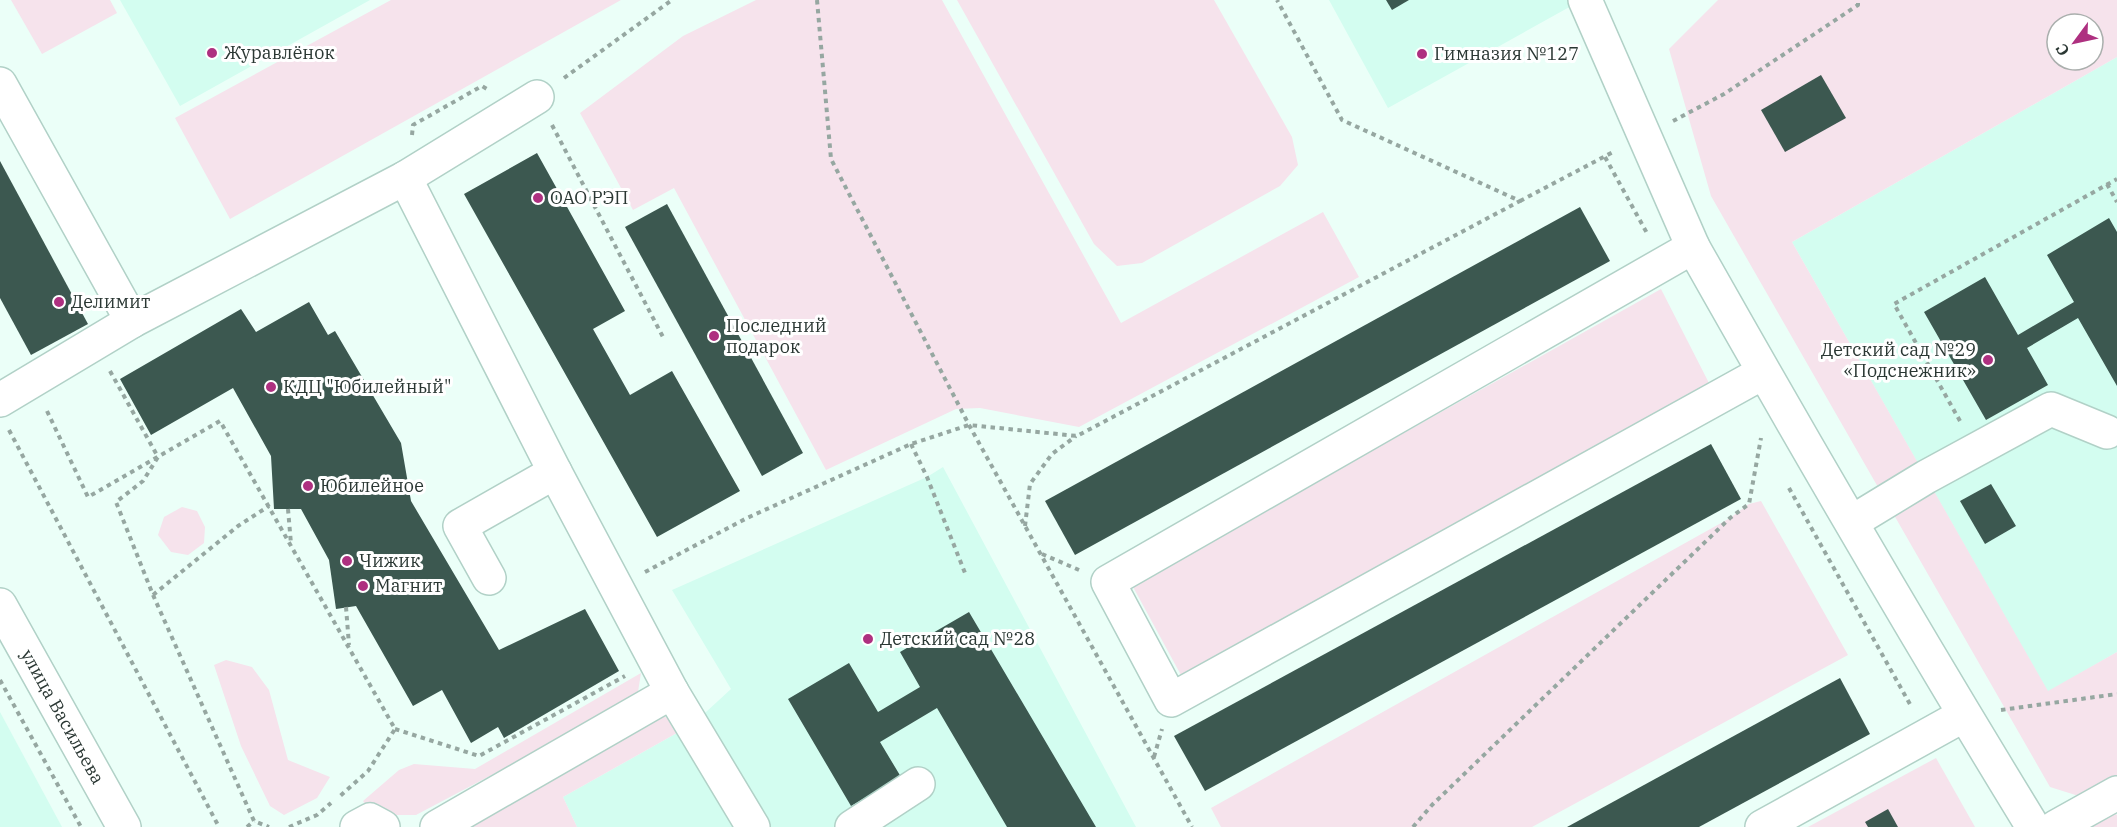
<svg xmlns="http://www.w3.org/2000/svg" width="2117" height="827" font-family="'IBM Plex Serif',serif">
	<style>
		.built { fill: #d3fdf0 }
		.green { fill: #f6e3ec; fill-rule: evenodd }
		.building { fill: #3c5850 }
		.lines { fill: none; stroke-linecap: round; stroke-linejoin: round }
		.minor-casing { stroke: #b1d1c7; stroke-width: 36 }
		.path { stroke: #96a7a1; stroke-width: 4; stroke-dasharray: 4.5 4.5; stroke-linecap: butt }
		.minor { stroke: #fff; stroke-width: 33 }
		.poi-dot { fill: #ae3080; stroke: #fff; stroke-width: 2 }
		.labels { text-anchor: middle; stroke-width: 6; stroke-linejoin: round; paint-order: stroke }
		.poi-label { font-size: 18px; fill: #2a3733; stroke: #fff; text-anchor: start }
		.street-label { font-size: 18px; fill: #2a3733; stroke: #fff }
	</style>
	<rect width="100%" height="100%" fill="#ebfff8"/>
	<g class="built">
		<polygon points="120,0 370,0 180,106"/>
		<polygon points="1329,0 1582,0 1388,108"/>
		<polygon points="2117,57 2117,652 2048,692 1792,242"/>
		<polygon points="943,467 1136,827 577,827 563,797 693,724 731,689 672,590 927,477"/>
		<polygon points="0,712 62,827 0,827"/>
	</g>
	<g class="green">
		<polygon points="11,0 110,0 117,13 42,54"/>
		<polygon points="391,0 621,0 230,219 175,118"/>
		<polygon points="756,0 942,0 1121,323 1323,212 1359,277 1079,427 980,408 956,409 826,470 674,188 633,210 580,113 683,36"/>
		<polygon points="957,0 1214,0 1292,137 1298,165 1280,186 1142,263 1117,266 1094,244"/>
		<path d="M1718 0H2117V57L1792 242 2048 691 2117 652V780L2085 798 2050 787 1711 196 1669 49ZM2057 24H2093V60H2057Z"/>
		<polygon points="1661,289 1710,385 1182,677 1132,585"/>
		<polygon points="1761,501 1848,655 1532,827 1221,827 1211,808 1730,518 1749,504"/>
		<polygon points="182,507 197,511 205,527 204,543 188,555 171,552 158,535 164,517"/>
		<polygon points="226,660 252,667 269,690 288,760 330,777 317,798 284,815 270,806 241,746 214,665"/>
		<polygon points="641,673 637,698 416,815 372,815 363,801 399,770 414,764 475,769"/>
		<polygon points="656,711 684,729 563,797 577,827 454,827"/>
		<polygon points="1936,758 1975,827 1808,827"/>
		<polygon points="2110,811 2117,815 2117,827 2083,827"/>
	</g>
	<g class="building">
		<polygon points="1386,0 1409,0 1392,10"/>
		<polygon points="1821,75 1846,118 1785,152 1761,110"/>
		<polygon points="537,153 625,311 593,329 630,395 672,371 740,491 657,537 464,194"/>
		<polygon points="0,161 88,324 31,355 0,298"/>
		<polygon points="667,204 803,453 762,476 625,227"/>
		<polygon points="1580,207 1610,261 1075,555 1045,501"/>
		<polygon points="2109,218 2117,232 2117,386 2078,318 2027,348 2048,385 1986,420 1924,312 1985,277 2018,335 2074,302 2047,255"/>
		<polygon points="309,302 328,335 335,331 401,443 411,501 499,650 585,609 619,671 504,738 498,727 471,743 442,690 413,706 356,606 336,609 329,560 301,509 274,509 271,456 233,388 151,435 120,379 241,309 256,332"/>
		<polygon points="1711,444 1741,499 1205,791 1174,736"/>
		<polygon points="1991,484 2016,526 1985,544 1960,501"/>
		<polygon points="969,612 1096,827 1007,827 937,708 880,742 901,777 851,806 788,699 849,663 878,712 920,687 900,652"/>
		<polygon points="1840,678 1870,734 1699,827 1567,827"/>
		<polygon points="1888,809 1898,827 1868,827 1865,822"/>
	</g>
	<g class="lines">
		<g class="minor-casing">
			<g id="minor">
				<polyline points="1585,0 1693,247"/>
				<polyline points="0,84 132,321"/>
				<polyline points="405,178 555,472 672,692 437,827"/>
				<path d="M1764 372 1171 700 1108 582 1693 247C1803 442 1916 636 2033 827"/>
				<polyline points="0,400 132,321 405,178 537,97"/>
				<polyline points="1852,522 1926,477 2051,409 2107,432"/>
				<polyline points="489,578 460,526 555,472"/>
				<path id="s1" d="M0 605 124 827"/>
				<polyline points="672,692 753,827"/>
				<polyline points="357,827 370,820 383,827"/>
				<polyline points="852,827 918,784"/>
				<polyline points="1762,827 1964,715"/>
				<polyline points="2056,827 2117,793"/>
			</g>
		</g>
		<g class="path">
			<polyline points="817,0 831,159 969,425 1192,827"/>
			<polyline points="564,78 672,0"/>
			<polyline points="1673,121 1724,94 1858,5 1858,0"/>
			<polyline points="552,125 663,337"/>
			<polyline points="412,135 413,125 482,86 487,89"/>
			<polyline points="1605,157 1648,235"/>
			<polyline points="2107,184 2117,202"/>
			<polyline points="1520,201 1615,151"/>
			<polyline points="110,371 158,457 143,481 116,502 153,595 254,821 269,827"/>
			<polyline points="47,411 88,497 220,421 395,729 368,771 339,797"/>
			<polyline points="1960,421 1894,304 2117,179"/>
			<polyline points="9,430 219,827"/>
			<polyline points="911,444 927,477 965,573"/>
			<polyline points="1789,488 1911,706"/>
			<polyline points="288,509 291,544"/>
			<polyline points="1025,526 1030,484 1052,454 1076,436"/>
			<polyline points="1042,554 1079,570"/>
			<polyline points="645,572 747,518 911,444 969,425 1077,436 1520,201 1342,120 1277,0"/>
			<polyline points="153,595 238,526 269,506"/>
			<polyline points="346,607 349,645"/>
			<polyline points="0,680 81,827"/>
			<polyline points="2001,710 2117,694"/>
			<polyline points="395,729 479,756 625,676"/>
			<polyline points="1154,757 1162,729"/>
			<polyline points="247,827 254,821"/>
			<polyline points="289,827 317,815 331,803"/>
			<polyline points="1413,827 1432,805 1730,518 1749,504 1761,438"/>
		</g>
		<use href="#minor" class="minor"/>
	</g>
	<g class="poi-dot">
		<circle cx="212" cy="53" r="6"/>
		<circle cx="1422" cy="54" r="6"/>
		<circle cx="538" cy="198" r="6"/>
		<circle cx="59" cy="302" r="6"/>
		<circle cx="714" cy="336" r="6"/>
		<circle cx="1988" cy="360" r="6"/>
		<circle cx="271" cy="387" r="6"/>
		<circle cx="308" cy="486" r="6"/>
		<circle cx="347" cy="561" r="6"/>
		<circle cx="363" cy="586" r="6"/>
		<circle cx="868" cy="639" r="6"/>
	</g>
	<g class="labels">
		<g class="poi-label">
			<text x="224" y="59">Журавлёнок</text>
			<text x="1434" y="60">Гимназия №127</text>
			<text x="550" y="204">ОАО РЭП</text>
			<text x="71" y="308">Делимит</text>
			<text x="726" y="332">Последний<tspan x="726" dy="21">подарок</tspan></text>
			<text x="1976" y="356" text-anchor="end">Детский сад №29<tspan x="1976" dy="21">«Подснежник»</tspan></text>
			<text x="283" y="393">КДЦ "Юбилейный"</text>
			<text x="320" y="492">Юбилейное</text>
			<text x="359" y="567">Чижик</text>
			<text x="375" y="592">Магнит</text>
			<text x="880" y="645">Детский сад №28</text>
		</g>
		<g class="street-label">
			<text dy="6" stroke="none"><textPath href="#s1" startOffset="128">улица Васильева</textPath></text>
		</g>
	</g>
	<g transform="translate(2075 42) rotate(237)"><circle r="28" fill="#ffffff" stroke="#aaafad" stroke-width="1.5"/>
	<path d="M0-4.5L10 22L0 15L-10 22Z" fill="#ae3080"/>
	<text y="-9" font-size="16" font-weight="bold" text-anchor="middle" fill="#2a3733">С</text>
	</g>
</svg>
